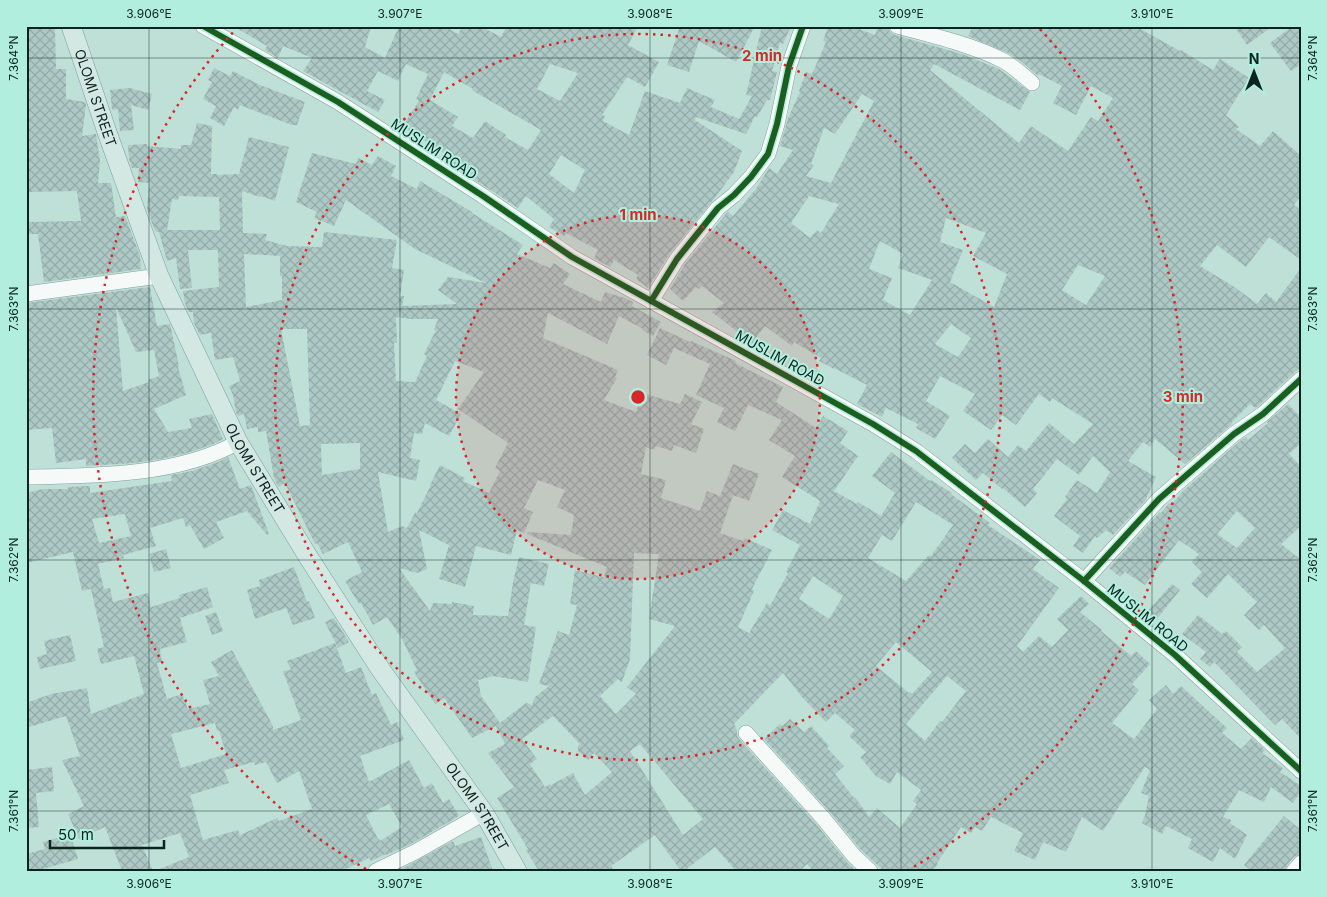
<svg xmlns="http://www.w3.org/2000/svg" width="1327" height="897" font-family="Inter,sans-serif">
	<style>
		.building { fill: url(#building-cross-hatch); fill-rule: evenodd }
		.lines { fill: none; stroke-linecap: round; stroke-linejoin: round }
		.minor-casing { stroke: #859f98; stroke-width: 16 }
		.major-casing { stroke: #77a299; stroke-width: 20 }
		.minor { stroke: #f5faf9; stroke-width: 15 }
		.major { stroke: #d3e7e3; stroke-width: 19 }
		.cycleway-casing { stroke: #b1eedd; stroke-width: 9 }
		.cycleway { stroke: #1b5e20; stroke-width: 6 }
		.ticks { fill: none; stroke: #0b241e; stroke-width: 1; stroke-opacity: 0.45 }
		.ring { fill: none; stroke: #d62828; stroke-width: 2.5; stroke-dasharray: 2.5 5 }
		.labels { text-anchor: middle; stroke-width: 4; stroke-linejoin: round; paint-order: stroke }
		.street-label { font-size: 14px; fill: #0b241e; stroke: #b1eedd }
		.centre { fill: #d62828; stroke: #b1eedd; stroke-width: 2.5 }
		.ring-label { font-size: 15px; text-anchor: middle; font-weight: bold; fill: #d62828; stroke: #b1eedd; stroke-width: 4; stroke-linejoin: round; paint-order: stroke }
		.neatline { fill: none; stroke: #0b241e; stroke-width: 2 }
		.ticks-label { font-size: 12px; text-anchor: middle; fill: #0b241e }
	</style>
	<defs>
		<pattern id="building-cross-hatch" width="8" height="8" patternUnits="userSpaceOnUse" patternTransform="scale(1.25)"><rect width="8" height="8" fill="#aec9c5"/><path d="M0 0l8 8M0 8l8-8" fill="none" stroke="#94aca9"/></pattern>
	</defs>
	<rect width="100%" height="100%" fill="#bfe0d7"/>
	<g class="building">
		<polygon points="26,26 55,26 56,69 66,69 66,99 85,102 86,105 82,136 96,134 100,161 98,183 111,183 116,217 125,216 140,256 141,269 44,282 38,234 26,234 26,222 81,221 77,191 26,192"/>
		<path d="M233 26H371L365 47 385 58 399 26H444L458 34 463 26H480L501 37 507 26H638L628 45 659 62 645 87 627 77 602 115 605 116 603 121 629 135 645 91 680 103 687 88 715 100 711 107 739 119 752 96 746 95 762 26H791L783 44 780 43 772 71 777 72 770 100H767L757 117 755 116 746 134 696 117 695 120 742 151 734 172 714 199 670 253 648 288 636 279 638 275 614 260 610 267 594 258 598 250 566 233 564 236 549 227 554 219 526 196 518 208 443 159 446 154 402 127 419 101 416 99 428 74 406 64 398 81 378 71 367 91 385 100 378 112 303 71 312 58 283 46 278 58 265 50 267 46ZM550 64 578 73 560 101 537 89ZM444 72 473 89 472 90 475 92 541 130 528 150 505 137 506 135 485 121 473 138 452 126 458 117 430 100ZM561 155 585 170 574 193 549 174Z"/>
		<polygon points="680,26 755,26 736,62 699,41 689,72 667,65"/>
		<path d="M828 26H851L875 35 878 26H888L890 32 895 35 962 54 999 69 1030 92 1020 110 934 64 930 70 1019 143 1031 126 1068 151 1091 117 1098 121 1113 98 1091 86 1076 115 1053 103 1062 86 1039 74 1038 76 1021 61 1008 53 968 36 973 26H1135L1180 51 1181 50 1213 70 1220 59 1249 78 1226 115 1239 127 1236 129 1260 146 1273 131 1301 156V196L1294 205 1301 210V260L1269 237 1246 267 1217 245 1200 266 1236 288 1257 304 1266 293 1276 302 1301 268V368L1295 372 1257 407 1255 408 1250 404 1231 423 1232 424 1185 464 1155 439 1150 447 1143 442 1128 461 1156 477 1145 501 1113 535 1106 530 1097 538 1095 536 1083 553 1073 546 1080 536 1054 516 1067 499 1065 497 1077 480 1097 493 1110 472 1093 456 1079 475 1057 459 1033 489 1037 493 1025 507 1003 488 1002 489 983 473 976 480 952 458 965 444 975 453 988 439 1008 457 1018 445 1026 451 1049 423 1074 444 1093 424 1052 398 1050 402 1039 394 1016 425 1002 415 991 430 963 411 975 394 940 376 926 401 950 416 935 439 916 428 918 424 886 408 882 417 857 404 867 385 834 368V369L819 361 821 358 794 342 792 346 765 326 752 343 712 312 724 303 702 286 699 289 696 287 683 301 670 289 685 264 725 215 728 212 733 216 756 189 769 168 777 174 793 150 780 146 788 118 800 92 799 91 806 72 812 74 826 42 823 41ZM862 94 874 101 831 183 806 176 814 165 811 164 824 128 835 134ZM809 196 839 204 821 233 817 230 810 238 791 223ZM946 218 986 233 973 256 1007 274 994 307 950 282 963 250 940 242ZM880 241 903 254 898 268 932 280 910 315 883 300 892 278 869 269ZM1078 265 1105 276 1086 305 1062 290ZM951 324 971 338 958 357 935 344Z"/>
		<polygon points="1234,26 1273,26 1247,45"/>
		<polygon points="1293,26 1301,26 1301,64 1291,71 1270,43"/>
		<polygon points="214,68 230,76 233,71 260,85 305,102 297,125 292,125 240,105 238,110 234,107 224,126 210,118 216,106 203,99 212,82 208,80"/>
		<polygon points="130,88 152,94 148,110 131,105 134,130 120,131 118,109 112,110 110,90"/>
		<path d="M197 123 212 126 211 174H217V175L239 174 249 137 289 147 275 201 261 196 260 197 242 191 243 233 267 234 265 240 287 246 322 247 324 232 397 240 392 268 404 270 400 296H404L402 306 457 304 438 290 448 277 486 283 415 249 346 200 334 226 314 218 317 212 296 202 312 153 356 164 358 158 372 165 378 156 396 166 391 176 417 189 420 181 472 212V213L523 245 517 254 550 268 554 263 570 274 563 284 601 302 605 292 625 298 633 302 632 306 661 322 653 336 642 330 643 329 619 316 607 344 548 313 543 338 618 370 615 377 617 378 604 400 636 412 642 393 680 404 685 394 702 402 691 424 704 429 696 453 674 445 672 451 656 446 654 450 646 447 641 474 666 480 661 498 700 511 707 491 720 496 733 464 759 474 749 501 733 495 720 533 743 541 745 538 772 550 752 589 754 591 738 627 749 633 767 603 770 606 788 573 786 572 800 545 772 530 783 510 810 524 820 501 782 477 795 456 769 440 782 420 748 405 735 431 717 422 724 408 696 395 710 364 674 348 666 365 647 355 660 328 690 342 691 341 736 361 735 363 783 387 776 402 816 428 823 416 848 431 840 443 858 456 834 491 857 504 858 502 881 516 895 493 872 476 891 452 930 481 931 480 952 493 951 494 990 523 988 525 1040 560 1033 569 1059 588 1017 646 1023 652 1039 636 1052 647 1068 630 1057 619 1081 596 1089 604 1080 612 1102 630 1101 631 1131 656 1136 651 1150 664 1132 684 1139 690 1112 723 1134 739 1157 709 1149 700 1166 685 1173 694 1181 686 1227 728 1222 733 1241 749 1252 738 1265 750 1262 753 1283 768 1280 772 1301 786V791L1293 803 1271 787 1264 802 1239 790 1223 817 1231 820 1230 823 1247 835 1235 859 1220 848 1213 862 1188 848 1192 839 1166 826 1162 834 1142 823 1145 815 1149 796 1141 793 1150 770 1145 767 1103 831 1082 817 1066 852 1043 842 1035 860 1014 851 1023 833 991 817 982 831 975 827 971 833 961 827 937 863 938 864 932 871H884L861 850 830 812 764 739 780 724 782 726 790 719 804 732 811 726 829 746 827 748 844 766 835 774 854 798 855 797 869 817 877 808 900 828 917 804 913 801 921 790 897 772 890 784 876 776 860 757 866 752 849 736 855 730 835 713 826 722 802 697 783 673 734 724 737 730V735L739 739 816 824 847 862 856 871H813L807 864 800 871H736L715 847 684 871H681L655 835 611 866 614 871H539L526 850 528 849 497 798 514 787 488 753 505 744 496 726 472 738 444 698 435 704 414 672 417 670 402 639 387 617 373 625 361 603 359 604 345 581 362 572 348 542 323 554 317 543 315 544 285 483 278 487 274 478 266 431 258 432V427L247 429 244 414 238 416 236 413 233 395 229 386 240 381 233 357 215 360 211 333 200 335 194 323 193 312H189L185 304 183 291 219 287 218 252 217 250H188L192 288 180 289 176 258 167 261 159 232 155 231 147 209 149 183 138 182 139 168H132L129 159 128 145 147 144V146L181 149V145H191ZM179 196 219 197 220 230H167L172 199 178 200ZM244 254 280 256V276H282V300L246 307ZM396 317 411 319H438L434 330H436L424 354 427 356 415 382 396 381 394 343H397ZM281 329H307V330L310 425 300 426ZM455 361 484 372 458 409 508 443 495 468 500 471 489 493 463 481 465 478 440 465 430 485V487L416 515V511L407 528 402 526 388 532 378 472 416 481 420 460 410 458 414 433 422 434 425 423 449 436 461 414 436 400ZM360 443V469L322 475 321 444ZM538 480 565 490 557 507 574 515 571 535 528 532 527 534 607 567 604 577 575 570 570 604 577 605 569 635 558 631 539 684 549 686 535 697 532 705 526 703 500 723 481 696 478 680 493 676 528 682 536 627 524 625 531 583 544 586 549 564 519 557 513 582 508 616 473 615 474 606 452 602V604L433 603 430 611 399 568 417 573 427 569 419 530 449 545 439 579 465 587 476 546 511 555 517 530 524 533 533 512 524 508ZM916 502 953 525 931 556 929 555 906 581 868 558 882 535 892 541ZM634 553 659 554 649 619 675 626 627 687 636 694 616 714 600 696 618 679 622 682 630 659ZM813 576 843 596 829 619 799 599ZM896 642 932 672 912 694 910 692 909 693 876 666ZM947 676 966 691 942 722 940 721 925 741 906 724ZM553 716 580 744 578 746V751L588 760 594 753 612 772 585 795 573 773 551 785 550 784 545 787 530 764 537 759 522 739 545 722 542 717 546 721ZM640 744 703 819 683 835 630 751Z"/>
		<path d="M150 287 157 326 170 324 179 366 178 367 186 395 154 409 168 432 192 428 189 419 212 414 223 439 211 445 187 453 161 459 134 463 86 466V459L56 463 52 428 26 430V303ZM116 307 136 352 154 350 159 376 148 380 149 382 123 391Z"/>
		<path d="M1288 404 1301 418V443L1289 454 1301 467V526L1281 544 1301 560V739L1282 719 1275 725 1214 662 1210 667 1200 659 1206 652 1182 634 1198 615 1222 634 1226 631 1242 647 1237 652 1257 672 1285 648 1264 625 1259 630 1244 615 1257 602 1228 574 1207 598 1191 584 1202 572 1192 562 1199 554 1179 540 1145 585 1125 572 1120 577 1109 568 1160 512 1161 513 1169 503 1172 504 1183 491 1240 441 1246 437 1248 440 1268 423 1267 422ZM1237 511 1255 528 1237 548 1217 534Z"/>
		<path d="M228 457 240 489 251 485 269 534 267 535 247 511 216 522 224 538 204 549 190 525 186 527 183 518 150 528 156 546 123 555 124 558 98 564 104 589 110 588 113 602 148 593 151 607 180 598 179 595 207 587 213 607 180 618 187 642 160 649 162 662 157 663 167 699 182 694 188 709 210 704 203 680 219 676 211 662 232 650 273 726V730L301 720 283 671 291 670 287 661 335 643 346 673 361 667 372 695 376 693 391 725 397 722 404 740 360 756 369 782 409 760 424 788 432 783 443 803 449 799 459 816 411 844 386 855V854L371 861 369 858 342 871H155L189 857 180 833 142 845 153 871H122L105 827 79 839 68 814 84 806 62 760 80 756 66 716 26 728V703L51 694 87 688 91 714 144 694 134 656 101 664 97 649 104 647 91 589 82 591 73 552 26 563V493L43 489H68V487L90 486V493L172 481 171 475 192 471 218 462ZM125 514 131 536 99 543 92 519ZM215 723 217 731 219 730 226 754 181 768 171 734ZM254 762 255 765 266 762 277 783 299 771 312 809 279 821 277 818 240 835 238 830 203 840 190 795 229 783 224 770ZM389 804 402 827 380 841 379 839H378L366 815Z"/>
		<polygon points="166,549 171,568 154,572 149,554"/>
		<polygon points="294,567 307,602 309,601 315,618 293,625 286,608 255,619 247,590 260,586 259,580"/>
		<polygon points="1172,584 1180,590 1156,620 1146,613"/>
		<polygon points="216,612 223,631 212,635 205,616"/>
		<polygon points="334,618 349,642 338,648 325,622"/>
		<polygon points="70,635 76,661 40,669 37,657 47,654 44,641"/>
		<polygon points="52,767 54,791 36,793 39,827 26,828 26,770"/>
		<polygon points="1284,816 1301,830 1301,854 1294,857 1287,865 1285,871 1252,871 1244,865"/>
		<polygon points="70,834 78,859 36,871 26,871 26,854 45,849 43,842"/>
		<polygon points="481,837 493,871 398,871 453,841 455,846"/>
	</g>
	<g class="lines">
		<g class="minor-casing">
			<g id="minor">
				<polyline points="203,26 338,102 483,196 572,257 873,424 916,451 1084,581 1175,655 1301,771"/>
				<path d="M897 26C931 35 973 45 1004 61 1014 67 1023 75 1032 83"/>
				<polyline points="26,294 159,276"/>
				<polyline points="651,301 677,259 718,208 734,195 751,177 768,154 777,124 789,66 803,26"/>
				<path d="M26 477C93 476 179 476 238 442"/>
				<polyline points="1084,581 1159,499 1234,434 1263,414 1301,379"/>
				<polyline points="746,733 823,818 854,856 870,871"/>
				<polyline points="376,871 415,852 484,813"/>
				<polyline points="1294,871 1301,863"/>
			</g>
		</g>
		<g class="major-casing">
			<g id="major">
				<path id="s1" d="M71 26 108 135 159 276 238 442 307 555 381 670 484 813 517 871"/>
			</g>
		</g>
		<use href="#minor" class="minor"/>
		<use href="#major" class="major"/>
		<g class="cycleway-casing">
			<g id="cycleway">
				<polyline points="203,26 338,102 483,196 572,257 873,424 916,451 1084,581 1175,655 1301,771"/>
				<polyline points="651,301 677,259 718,208 734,195 751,177 768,154 777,124 789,66 803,26"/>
				<polyline points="1084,581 1159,499 1234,434 1263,414 1301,379"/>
			</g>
		</g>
		<use href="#cycleway" class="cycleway"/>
	</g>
	<path class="ticks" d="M149 26V871M400 26V871M650 26V871M901 26V871M1152 26V871M26 58H1301M26 309H1301M26 560H1301M26 811H1301"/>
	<circle cx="638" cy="397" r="182" fill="#d62828" fill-opacity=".12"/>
	<g class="ring">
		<circle cx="638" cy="397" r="182"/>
		<circle cx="638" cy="397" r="363"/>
		<path d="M366 869A545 545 0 0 1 236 29M1040 29A545 545 0 0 1 910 869"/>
	</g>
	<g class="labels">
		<g class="street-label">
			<text dy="5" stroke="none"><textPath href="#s1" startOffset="76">OLOMI STREET</textPath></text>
			<text transform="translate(434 149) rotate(33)" y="5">MUSLIM ROAD</text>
			<text transform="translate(780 358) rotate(29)" y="5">MUSLIM ROAD</text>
			<text dy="5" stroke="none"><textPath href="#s1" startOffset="480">OLOMI STREET</textPath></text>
			<text transform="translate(1148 618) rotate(39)" y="5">MUSLIM ROAD</text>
			<text dy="5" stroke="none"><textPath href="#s1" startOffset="885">OLOMI STREET</textPath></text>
		</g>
	</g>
	<circle cx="638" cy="397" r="8" class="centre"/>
	<g class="ring-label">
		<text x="762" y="61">2 min</text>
		<text x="638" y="220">1 min</text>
		<text x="1183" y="402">3 min</text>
	</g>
	<rect width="1327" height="897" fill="none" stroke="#b1eedd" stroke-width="55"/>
	<g transform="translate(1254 72)" stroke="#b1eedd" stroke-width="4" paint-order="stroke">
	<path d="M0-4L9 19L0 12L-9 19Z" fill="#0b241e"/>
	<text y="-8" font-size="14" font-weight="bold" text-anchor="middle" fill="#0b241e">N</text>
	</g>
	<path d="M50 840v8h114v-8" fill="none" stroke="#0b241e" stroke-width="2.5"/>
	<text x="58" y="840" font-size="15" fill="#0b241e" stroke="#b1eedd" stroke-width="4" paint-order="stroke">50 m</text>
	<rect x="28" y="28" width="1272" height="842" class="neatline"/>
	<g class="ticks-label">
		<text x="149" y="18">3.906°E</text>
		<text x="400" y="18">3.907°E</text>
		<text x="650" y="18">3.908°E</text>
		<text x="901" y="18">3.909°E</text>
		<text x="1152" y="18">3.910°E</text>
		<text transform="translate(14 58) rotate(-90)" y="4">7.364°N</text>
		<text transform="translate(1313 58) rotate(-90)" y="4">7.364°N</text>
		<text transform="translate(14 309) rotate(-90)" y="4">7.363°N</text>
		<text transform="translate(1313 309) rotate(-90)" y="4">7.363°N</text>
		<text transform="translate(14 560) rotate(-90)" y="4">7.362°N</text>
		<text transform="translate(1313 560) rotate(-90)" y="4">7.362°N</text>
		<text transform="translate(14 811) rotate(-90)" y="4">7.361°N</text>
		<text transform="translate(1313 811) rotate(-90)" y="4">7.361°N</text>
		<text x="149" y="888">3.906°E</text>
		<text x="400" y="888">3.907°E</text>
		<text x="650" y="888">3.908°E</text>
		<text x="901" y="888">3.909°E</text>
		<text x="1152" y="888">3.910°E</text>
	</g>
</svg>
